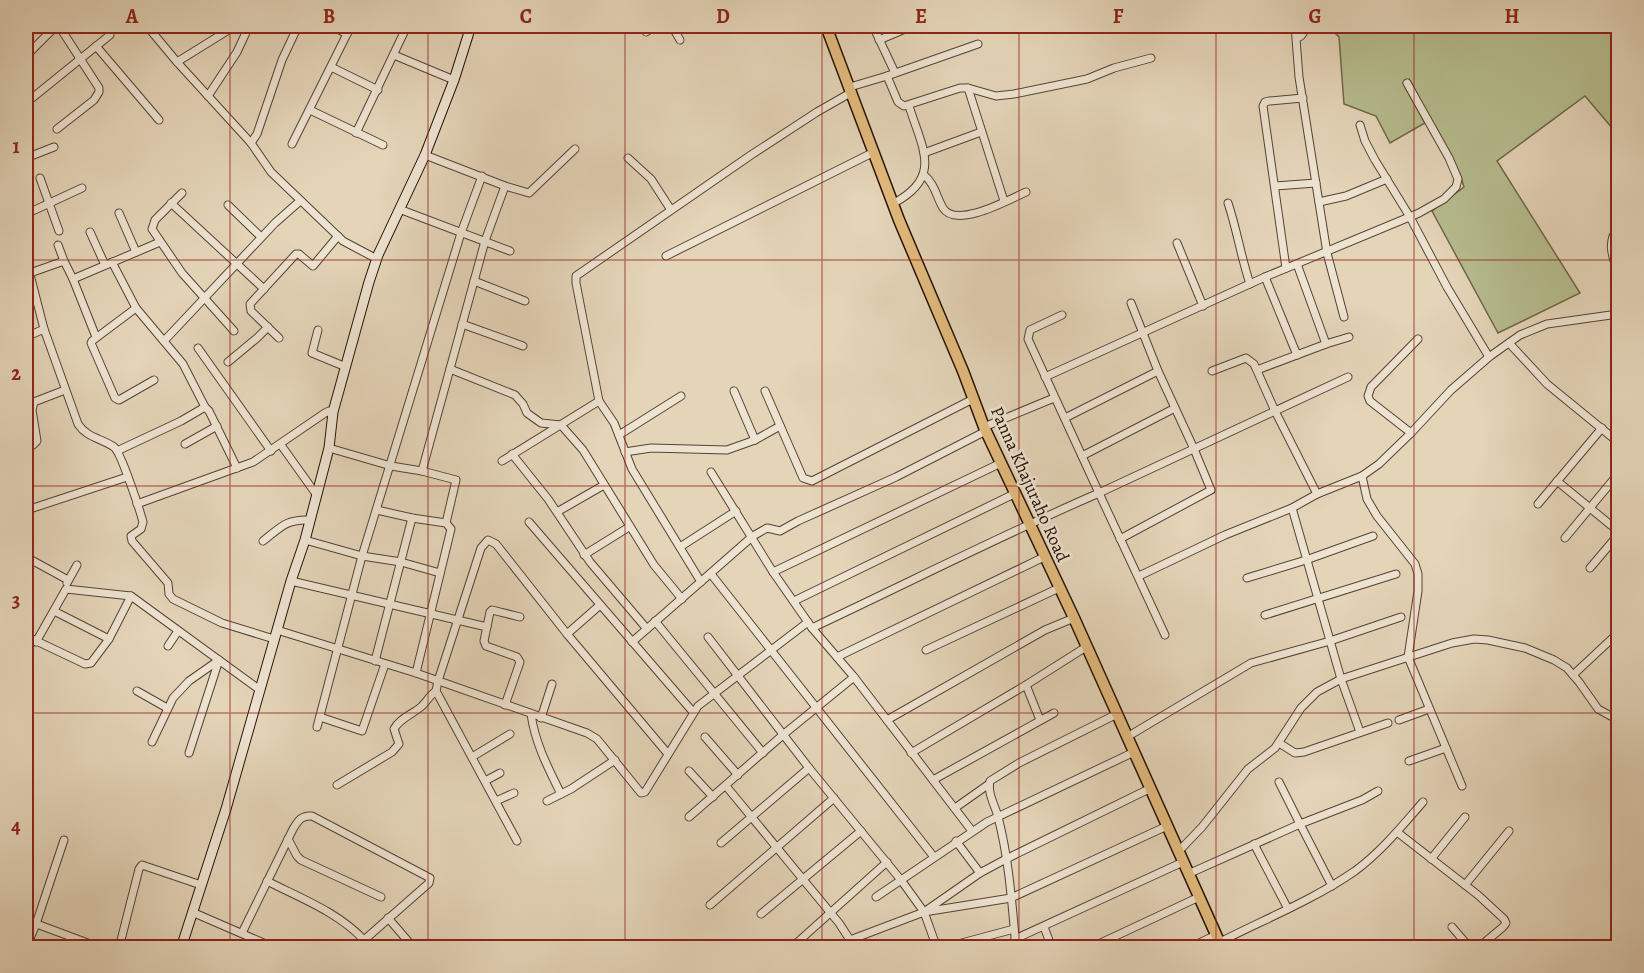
<svg xmlns="http://www.w3.org/2000/svg" width="1644" height="973" font-family="Alegreya,serif">
	<style>
		.green { fill: #b6bc8e; stroke: #6e664a; stroke-width: 1.5 }
		.lines { fill: none; stroke-linecap: round; stroke-linejoin: round }
		.street-casing { stroke: #564232; stroke-width: 9 }
		.secondary-casing { stroke: #261105; stroke-width: 11 }
		.primary-casing { stroke: #261105; stroke-width: 13 }
		.street { stroke: #ede3d1; stroke-width: 7 }
		.secondary { stroke: #ede3d1; stroke-width: 9 }
		.primary { stroke: #e2ba7c; stroke-width: 10 }
		.grid { fill: none; stroke: #8f2418; stroke-width: 1.5; stroke-opacity: 0.55 }
		.labels { text-anchor: middle; stroke-width: 5; stroke-linejoin: round; paint-order: stroke }
		.street-label { font-size: 18px; fill: #261105; stroke: #ede3d1 }
		.neatline { fill: none; stroke: #8f2418; stroke-width: 2 }
		.grid-label { font-size: 20px; text-anchor: middle; font-weight: bold; fill: #8f2418 }
	</style>
	<rect width="100%" height="100%" fill="#e4d4b8"/>
	<filter id="stains"><feTurbulence type="fractalNoise" baseFrequency=".00333" numOctaves="4"/><feColorMatrix values="0 0 0 0 .2 0 0 0 0 .09 0 0 0 0 .02 0 0 0 .5 -.17"/></filter>
	<radialGradient id="worn" r=".72"><stop offset=".6" stop-color="#630" stop-opacity="0"/><stop offset="1" stop-color="#630" stop-opacity=".3"/></radialGradient>
	<polygon class="green" points="1331,26 1618,26 1618,135 1585,96 1497,161 1580,293 1498,333 1432,211 1464,187 1460,174 1409,79 1403,83 1425,123 1390,143 1376,116 1344,104 1339,37 1330,28"/>
	<g class="lines">
		<g class="street-casing">
			<g id="street">
				<polyline points="147,26 177,62 251,143 271,172 343,241 377,259"/>
				<polyline points="332,26 347,34"/>
				<polyline points="672,26 680,40"/>
				<polyline points="873,26 895,73"/>
				<polyline points="1295,26 1299,77 1327,253 1344,317"/>
				<polyline points="646,32 656,26"/>
				<polyline points="1297,38 1301,36 1308,26"/>
				<polyline points="879,40 912,26"/>
				<polyline points="96,46 159,120"/>
				<polyline points="394,55 454,80"/>
				<polyline points="26,56 56,26"/>
				<polyline points="177,62 235,26"/>
				<polyline points="331,67 378,90"/>
				<polyline points="887,76 898,102 904,106 960,88 968,88 996,96 1014,94 1087,79 1114,68 1151,58"/>
				<polyline points="850,87 887,76 978,44"/>
				<polyline points="968,88 1004,201"/>
				<polyline points="208,96 237,52 249,26"/>
				<polyline points="26,103 110,35 110,30 107,26"/>
				<polyline points="310,110 383,145"/>
				<polyline points="1360,125 1365,141 1375,160 1410,217 1447,287 1489,357"/>
				<polyline points="57,129 94,100 99,92 99,88 59,26"/>
				<polyline points="356,133 407,26"/>
				<polyline points="251,143 257,134 282,60 298,26"/>
				<polyline points="292,144 351,26"/>
				<polyline points="924,153 981,132"/>
				<polyline points="26,158 54,147"/>
				<polyline points="628,158 651,179 671,210"/>
				<path d="M924 175C935 184 936 196 943 208 956 229 1008 200 1026 192"/>
				<polyline points="40,178 59,231"/>
				<polyline points="505,186 529,193 575,149"/>
				<polyline points="1275,186 1316,183"/>
				<polyline points="182,193 155,220 152,229 182,273 234,331"/>
				<polyline points="1319,202 1346,196 1387,179"/>
				<polyline points="171,203 264,289"/>
				<path d="M894 203C943 177 922 148 909 106"/>
				<path d="M1228 203C1237 230 1241 257 1250 284"/>
				<polyline points="228,205 261,237"/>
				<polyline points="399,209 510,251"/>
				<polyline points="119,213 136,252"/>
				<polyline points="26,214 82,188"/>
				<path d="M1618 228C1606 242 1613 258 1618 273"/>
				<polyline points="90,232 105,265"/>
				<polyline points="1177,243 1203,306"/>
				<polyline points="58,245 64,261"/>
				<polyline points="666,256 874,152"/>
				<path d="M26 259 44 329 78 424C87 438 101 438 114 447 121 452 140 511 143 522L141 529 131 536 132 541 168 583 169 594 173 599 222 623 274 639"/>
				<polyline points="112,262 136,308 183,364 205,407 181,421 117,451"/>
				<polyline points="1297,264 1326,344"/>
				<polyline points="1286,268 1263,106 1265,102 1269,101 1303,98"/>
				<polyline points="30,273 64,261 73,279 96,337"/>
				<polyline points="1265,277 1297,355"/>
				<polyline points="73,279 160,242"/>
				<polyline points="474,281 525,301"/>
				<polyline points="136,308 92,341 91,343 115,398 119,400 154,380"/>
				<polyline points="1062,315 1030,330 1028,339 1099,493 1348,377"/>
				<polyline points="462,324 523,346"/>
				<polyline points="318,330 312,353 346,367"/>
				<polyline points="26,337 44,329"/>
				<polyline points="279,338 251,311 250,304 296,254 299,254 313,266 338,236"/>
				<polyline points="164,341 275,223 300,201"/>
				<polyline points="1509,343 1547,384 1618,442"/>
				<polyline points="198,348 271,451"/>
				<polyline points="228,362 257,338 268,327"/>
				<polyline points="450,369 515,395 523,404 527,413 541,423 561,425 583,450 654,565 682,599"/>
				<polyline points="1257,370 1326,344 1349,337"/>
				<polyline points="1212,371 1246,358 1254,364 1275,411 1317,494"/>
				<polyline points="1045,377 1265,277 1419,213 1444,199 1456,187 1458,179 1449,158 1407,83"/>
				<polyline points="26,389 29,400 33,404"/>
				<polyline points="734,391 755,440"/>
				<polyline points="765,391 803,478 812,481 973,399"/>
				<polyline points="599,401 614,423 632,469 701,582"/>
				<polyline points="205,407 209,411 237,468"/>
				<polyline points="1065,418 1158,371"/>
				<polyline points="984,427 1054,398"/>
				<polyline points="1411,433 1370,401 1368,396 1371,387 1418,339"/>
				<polyline points="619,435 681,396"/>
				<polyline points="26,443 33,445 37,441 32,410 34,402 65,390"/>
				<polyline points="185,444 217,426"/>
				<polyline points="281,445 316,494"/>
				<polyline points="329,448 391,466 422,471 456,480 446,523"/>
				<polyline points="625,452 651,448 727,450 755,440 780,426"/>
				<polyline points="512,454 548,499 590,562 647,629"/>
				<polyline points="1082,456 1175,408"/>
				<polyline points="502,461 599,401 576,283 576,276 751,155 817,112 852,92"/>
				<polyline points="422,471 485,241 505,186 425,155"/>
				<polyline points="711,472 773,572 812,628 854,677 972,831"/>
				<polyline points="1362,476 1367,499 1377,516 1415,564 1418,574 1418,591 1408,657 1462,786"/>
				<polyline points="1557,481 1618,531"/>
				<polyline points="137,504 253,462 325,413 329,411 333,412"/>
				<polyline points="1538,504 1602,428"/>
				<polyline points="26,507 33,508 127,477"/>
				<polyline points="1292,508 1341,679 1360,732"/>
				<polyline points="377,510 412,518 446,523 451,529 416,673"/>
				<polyline points="557,512 604,485"/>
				<polyline points="529,522 693,712"/>
				<polyline points="1565,538 1618,474"/>
				<polyline points="1120,539 1211,490 1194,449 1158,371 1131,303"/>
				<polyline points="305,540 362,556 401,562 440,573"/>
				<path d="M263 541C281 527 286 519 310 520"/>
				<polyline points="680,547 736,511"/>
				<polyline points="584,555 629,527"/>
				<polyline points="26,557 68,580"/>
				<polyline points="1590,568 1618,535"/>
				<polyline points="773,572 1001,463"/>
				<polyline points="711,574 934,857"/>
				<polyline points="1139,576 1225,535 1292,508 1317,494 1362,476 1379,464 1411,433 1451,390 1489,357 1520,335 1547,324 1618,314"/>
				<polyline points="1247,578 1306,560 1373,536"/>
				<polyline points="291,581 487,627"/>
				<polyline points="67,583 77,565"/>
				<polyline points="794,601 1016,493"/>
				<polyline points="54,611 109,639"/>
				<polyline points="1265,615 1396,574"/>
				<polyline points="655,621 763,753"/>
				<path d="M812 628C908 583 1002 535 1099 493L1165 635"/>
				<polyline points="277,630 416,673 587,733 597,739 641,793 645,792 698,706 808,622"/>
				<polyline points="567,634 600,605"/>
				<polyline points="26,636 85,664 91,663 109,639 131,596"/>
				<polyline points="708,637 809,768 901,880 924,912"/>
				<polyline points="36,642 66,589 131,596 260,690"/>
				<polyline points="632,642 753,536 767,528 780,531 798,521 896,477 986,431"/>
				<polyline points="168,646 178,631"/>
				<polyline points="926,650 1059,588"/>
				<polyline points="837,657 1044,557"/>
				<polyline points="375,661 412,518"/>
				<polyline points="1573,675 1618,633"/>
				<polyline points="1026,685 1040,720"/>
				<polyline points="137,691 167,708"/>
				<polyline points="505,705 520,662 517,657 486,646 484,641 490,612 492,610 520,617"/>
				<path d="M531 714C535 743 548 768 561 794"/>
				<polyline points="320,717 362,731 385,664"/>
				<polyline points="541,718 552,684"/>
				<polyline points="887,720 1045,630 1074,618"/>
				<polyline points="1399,720 1429,709"/>
				<polyline points="317,727 362,556 461,233 482,176"/>
				<polyline points="705,737 738,775"/>
				<polyline points="1127,737 1251,663 1330,641 1401,617"/>
				<polyline points="152,742 173,698 189,681 219,660 189,753"/>
				<polyline points="1279,743 1295,753 1304,752 1388,723"/>
				<polyline points="911,753 1026,685 1086,647"/>
				<polyline points="472,757 510,734"/>
				<polyline points="1409,761 1446,748"/>
				<polyline points="689,771 713,797"/>
				<polyline points="933,780 1054,713"/>
				<polyline points="485,781 500,773"/>
				<path d="M337 785 392 752 399 744 394 729C400 718 413 714 422 706 427 701 430 695 436 691"/>
				<polyline points="726,786 839,923 850,940 924,912 1011,898 1167,826"/>
				<polyline points="496,801 514,793"/>
				<polyline points="547,801 571,789 615,760"/>
				<polyline points="955,808 989,784"/>
				<polyline points="689,817 784,734 854,677"/>
				<polyline points="1397,832 1478,895 1504,919 1506,923 1503,927 1478,948"/>
				<polyline points="288,839 297,856 301,860 381,897"/>
				<polyline points="517,841 436,691 438,681 481,548 488,540 496,544 567,634 668,754"/>
				<polyline points="956,841 980,873"/>
				<polyline points="721,843 809,768"/>
				<polyline points="1254,844 1288,909"/>
				<polyline points="1178,852 1202,827 1248,769 1275,748 1301,708 1317,692 1341,679 1452,643 1474,639 1488,640 1525,648 1554,660 1567,668 1579,682 1598,709 1618,720"/>
				<polyline points="1431,859 1465,817"/>
				<polyline points="1188,874 1300,824 1279,782"/>
				<path d="M267 881C300 898 338 912 364 940"/>
				<polyline points="1465,885 1509,831"/>
				<polyline points="1332,886 1300,824 1362,800 1378,791"/>
				<polyline points="876,897 987,822 1134,752"/>
				<polyline points="710,905 834,798"/>
				<polyline points="192,912 275,948"/>
				<polyline points="761,914 861,831"/>
				<polyline points="388,918 414,948"/>
				<polyline points="26,920 101,948"/>
				<polyline points="1044,927 1052,948"/>
				<polyline points="1452,927 1470,948"/>
				<path d="M242 933 293 829C298 821 301 815 312 816L430 878 429 883 355 948"/>
				<polyline points="1015,939 1183,862"/>
				<path d="M1220 942C1265 919 1313 900 1355 871 1381 852 1402 826 1423 802"/>
				<polyline points="26,948 36,924 64,840"/>
				<polyline points="119,948 139,869 142,865 201,885"/>
				<polyline points="791,948 887,862"/>
				<polyline points="937,948 924,912 980,873 1006,859 1151,788"/>
				<polyline points="943,948 1014,929"/>
				<path d="M1016 948C1012 904 1009 859 998 817 995 805 987 793 990 781L1019 763 1117 714"/>
				<polyline points="1090,948 1199,897"/>
				<polyline points="1189,948 1216,935"/>
			</g>
		</g>
		<g class="secondary-casing">
			<polyline id="secondary" points="181,948 226,809 291,581 305,540 329,448 333,412 369,282 378,255 425,155 454,80 471,26"/>
		</g>
		<g class="primary-casing">
			<polyline id="primary" points="826,26 899,220 963,371 984,427 1074,618 1222,948"/>
		</g>
		<use href="#street" class="street"/>
		<use href="#secondary" class="secondary"/>
		<use href="#primary" class="primary"/>
	</g>
	<path class="grid" d="M230 26V948M428 26V948M625 26V948M822 26V948M1019 26V948M1216 26V948M1414 26V948M26 260H1618M26 486H1618M26 713H1618"/>
	<g class="labels">
		<g class="street-label">
			<text transform="translate(1030 484) rotate(66)" y="6">Panna Khajuraho Road</text>
		</g>
	</g>
	<rect width="1644" height="973" fill="none" stroke="#e4d4b8" stroke-width="66"/>
	<rect x="33" y="33" width="1578" height="907" class="neatline"/>
	<g class="grid-label">
		<text x="132" y="23">A</text>
		<text x="329" y="23">B</text>
		<text x="526" y="23">C</text>
		<text x="723" y="23">D</text>
		<text x="921" y="23">E</text>
		<text x="1118" y="23">F</text>
		<text x="1315" y="23">G</text>
		<text x="1512" y="23">H</text>
		<text x="16" y="153">1</text>
		<text x="16" y="380">2</text>
		<text x="16" y="607">3</text>
		<text x="16" y="833">4</text>
	</g>
	<rect width="100%" height="100%" filter="url(#stains)"/>
	<rect width="100%" height="100%" fill="url(#worn)"/>
</svg>
